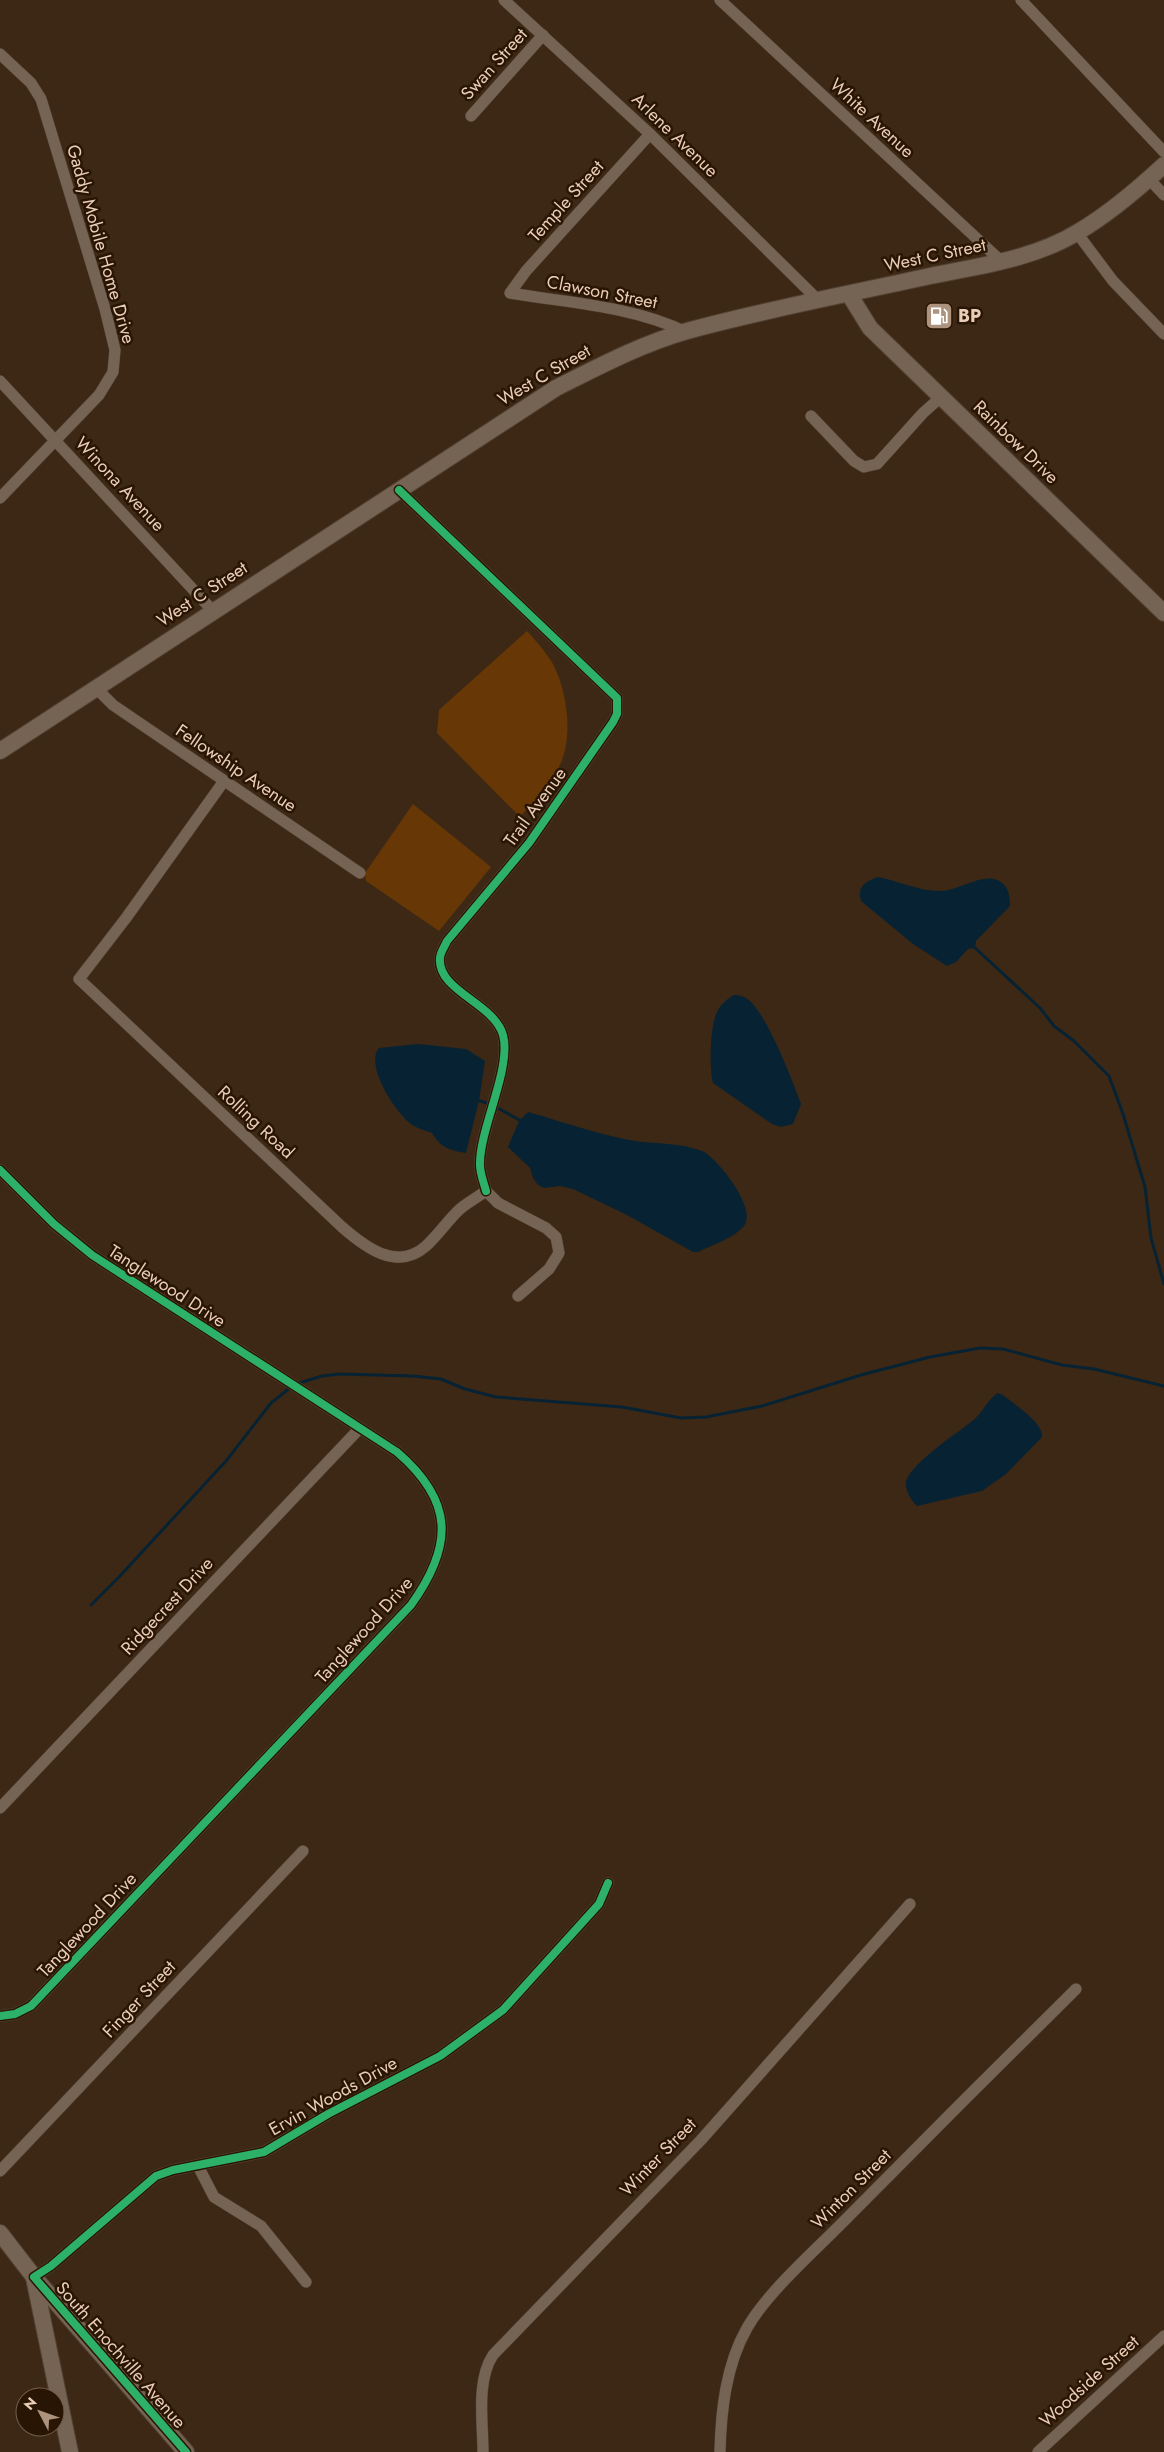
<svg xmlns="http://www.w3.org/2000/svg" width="1164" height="2452" font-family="Jost,sans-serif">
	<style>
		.green { fill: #673806 }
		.water { fill: #072333 }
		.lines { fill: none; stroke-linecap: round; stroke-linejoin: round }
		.stream { stroke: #072333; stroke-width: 3 }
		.street-casing { stroke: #524132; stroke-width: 12 }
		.secondary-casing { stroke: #524132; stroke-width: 18 }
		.street { stroke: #756353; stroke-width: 11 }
		.secondary { stroke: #756353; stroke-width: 16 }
		.cycleway-casing { stroke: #291503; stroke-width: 11 }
		.cycleway { stroke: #2db169; stroke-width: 8 }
		.labels { text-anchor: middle; stroke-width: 5; stroke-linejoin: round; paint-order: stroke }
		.street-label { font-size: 18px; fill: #eacdb7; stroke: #291503 }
		.poi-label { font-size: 18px; font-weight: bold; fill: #eacdb7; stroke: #291503; text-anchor: start }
	</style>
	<rect width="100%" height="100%" fill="#3c2814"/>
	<g class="green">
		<path d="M527 631C536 641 546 652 553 664 568 693 574 740 558 769 548 787 534 802 520 817L437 733 439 710Z"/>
		<polygon points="413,804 491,867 439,931 366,881 365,873"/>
	</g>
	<g class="water">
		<path d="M878 877C899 881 921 892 942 891 959 890 978 876 994 879 1008 882 1010 895 1010 906L976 941 975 948 968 949 956 962 947 966 913 944 861 901C857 886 865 882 878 877Z"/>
		<path d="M734 995C741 995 746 997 751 1002 769 1020 792 1079 801 1104L793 1124 781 1127 772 1124 713 1083C709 1068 710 1026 717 1012 720 1005 727 999 734 995Z"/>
		<path d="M418 1044 466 1049 485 1061 479 1101 466 1153C449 1150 441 1148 432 1133 427 1131 419 1129 414 1126 397 1116 364 1065 379 1048Z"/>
		<path d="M528 1112C564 1122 599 1135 635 1141 657 1144 682 1143 702 1151 718 1158 758 1210 744 1226 734 1238 712 1245 698 1252H693L627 1215 573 1189 560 1186 544 1188 538 1185 533 1178 530 1168 508 1147 519 1121Z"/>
		<path d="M997 1393 1003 1395C1014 1404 1044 1423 1042 1437L1006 1474 982 1491 917 1506C911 1501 905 1490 906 1482 909 1465 957 1433 971 1422 982 1414 987 1401 997 1393Z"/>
	</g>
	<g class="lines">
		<g class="stream">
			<polyline points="973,946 1040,1008 1054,1026 1074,1041 1109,1076 1123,1114 1145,1187 1151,1238 1164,1284"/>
			<polyline points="477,1100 490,1104"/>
			<polyline points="496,1107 523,1122"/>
			<polyline points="296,1384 322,1376 339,1374 413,1376 441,1379 465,1389 496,1397 622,1407 681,1418 706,1417 762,1406 861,1375 930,1357 980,1348 1003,1349 1062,1365 1094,1369 1164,1386"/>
			<polyline points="91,1605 119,1577 226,1461 271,1403 291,1387"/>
		</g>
		<g class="street-casing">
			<g id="street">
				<polyline points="504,0 650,134 818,300"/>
				<polyline points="720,0 1001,261"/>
				<polyline points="1021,0 1164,152"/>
				<polyline points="0,54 31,83 41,99 105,309 115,350 113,372 99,395 0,498"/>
				<polyline points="471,116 543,35"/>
				<path d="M650 134 526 271 510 293C569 303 632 306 686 332"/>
				<polyline points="1149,179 1164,195"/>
				<polyline points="1077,233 1113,281 1164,334"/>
				<polyline points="0,381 213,611"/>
				<polyline points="811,416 854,461 864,467 877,464 923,413 941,397"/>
				<path d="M399 490 617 698V714L613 722 529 843 447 941C445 946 440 953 440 958 437 991 494 1003 503 1035 512 1068 479 1130 480 1165 480 1174 484 1183 486 1191"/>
				<polyline points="96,688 113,705 360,873"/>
				<path d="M224 781 126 918 79 979 342 1227C365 1247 397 1272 426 1246 439 1234 448 1220 460 1209 468 1202 478 1197 486 1191"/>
				<path d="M0 1170 54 1224 92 1255 397 1452C454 1501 454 1545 411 1605L31 2006 15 2014 0 2016"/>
				<polyline points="486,1191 498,1203 546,1228 556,1237 559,1253 549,1269 518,1296"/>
				<polyline points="0,1808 360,1428"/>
				<polyline points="198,2166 214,2197 261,2226 306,2282"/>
				<polyline points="0,2171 303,1851"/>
				<polyline points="34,2277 51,2266 156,2176 173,2170 264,2152 328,2114 440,2056 503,2010 599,1904 608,1883"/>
				<path d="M483 2452C483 2422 476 2381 493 2355L701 2140 910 1904"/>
				<path d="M720 2452C721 2410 726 2365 747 2328 768 2291 818 2248 849 2216 924 2140 1000 2064 1076 1989"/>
				<polyline points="1038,2452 1164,2336"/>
			</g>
		</g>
		<g class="secondary-casing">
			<g id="secondary">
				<polyline points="849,294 870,328 1164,613"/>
				<path d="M0 751 556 388C598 367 641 344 687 331 767 309 849 294 930 276 979 266 1034 259 1078 232 1109 214 1138 189 1164 165"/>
				<polyline points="0,2233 34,2277 186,2452"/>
				<polyline points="34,2278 70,2452"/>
			</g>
		</g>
		<use href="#street" class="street"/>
		<use href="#secondary" class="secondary"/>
		<g class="cycleway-casing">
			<g id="cycleway">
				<path d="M399 490 617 698V714L613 722 529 843 447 941C445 946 440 953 440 958 437 991 494 1003 503 1035 512 1068 479 1130 480 1165 480 1174 484 1183 486 1191"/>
				<path d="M0 1170 54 1224 92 1255 397 1452C454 1501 454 1545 411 1605L31 2006 15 2014 0 2016"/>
				<polyline points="186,2452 34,2277 51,2266 156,2176 173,2170 264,2152 328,2114 440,2056 503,2010 599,1904 608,1883"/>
			</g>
		</g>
		<use href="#cycleway" class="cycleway"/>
	</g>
	<defs>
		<g id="fuel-square" transform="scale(1.4375)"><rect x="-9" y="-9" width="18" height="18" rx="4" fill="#ad937e" stroke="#291503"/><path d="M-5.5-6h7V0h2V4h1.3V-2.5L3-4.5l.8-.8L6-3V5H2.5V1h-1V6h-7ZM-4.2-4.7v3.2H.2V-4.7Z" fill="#fff"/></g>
	</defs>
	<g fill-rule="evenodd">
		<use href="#fuel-square" x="939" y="316"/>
	</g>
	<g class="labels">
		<g class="street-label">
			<text transform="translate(494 64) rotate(-48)" y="6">Swan Street</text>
			<text transform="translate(872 118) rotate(43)" y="6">White Avenue</text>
			<text transform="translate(675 135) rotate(44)" y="6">Arlene Avenue</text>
			<text transform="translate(566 201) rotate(-48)" y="6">Temple Street</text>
			<text transform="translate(101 244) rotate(74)" y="6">Gaddy Mobile Home Drive</text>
			<text transform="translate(935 255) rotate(-12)" y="6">West C Street</text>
			<text transform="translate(602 292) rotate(11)" y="6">Clawson Street</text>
			<text transform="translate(544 375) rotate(-30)" y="6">West C Street</text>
			<text transform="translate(1016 442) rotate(44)" y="6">Rainbow Drive</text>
			<text transform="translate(120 484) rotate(47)" y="6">Winona Avenue</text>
			<text transform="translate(202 594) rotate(-33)" y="6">West C Street</text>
			<text transform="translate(236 768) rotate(34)" y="6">Fellowship Avenue</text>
			<text transform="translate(535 807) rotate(-54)" y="6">Trail Avenue</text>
			<text transform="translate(256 1122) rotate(43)" y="6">Rolling Road</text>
			<text transform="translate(167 1286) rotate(33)" y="6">Tanglewood Drive</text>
			<text transform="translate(167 1606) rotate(-47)" y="6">Ridgecrest Drive</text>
			<text transform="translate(364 1630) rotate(-48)" y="6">Tanglewood Drive</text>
			<text transform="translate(87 1925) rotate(-47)" y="6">Tanglewood Drive</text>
			<text transform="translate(139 1999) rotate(-47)" y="6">Finger Street</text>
			<text transform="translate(333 2096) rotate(-29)" y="6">Ervin Woods Drive</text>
			<text transform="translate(658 2157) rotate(-46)" y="6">Winter Street</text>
			<text transform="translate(851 2189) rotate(-45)" y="6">Winton Street</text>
			<text transform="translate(121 2355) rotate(49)" y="6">South Enochville Avenue</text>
			<text transform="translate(1089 2381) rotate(-42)" y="6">Woodside Street</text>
		</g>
		<g class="poi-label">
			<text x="958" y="322">BP</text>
		</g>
	</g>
	<g transform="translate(40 2412) rotate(311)"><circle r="24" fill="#291503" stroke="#765f4b"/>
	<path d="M0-4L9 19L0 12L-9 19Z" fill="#ad937e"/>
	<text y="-8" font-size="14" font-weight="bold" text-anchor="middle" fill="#eacdb7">N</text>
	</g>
</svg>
